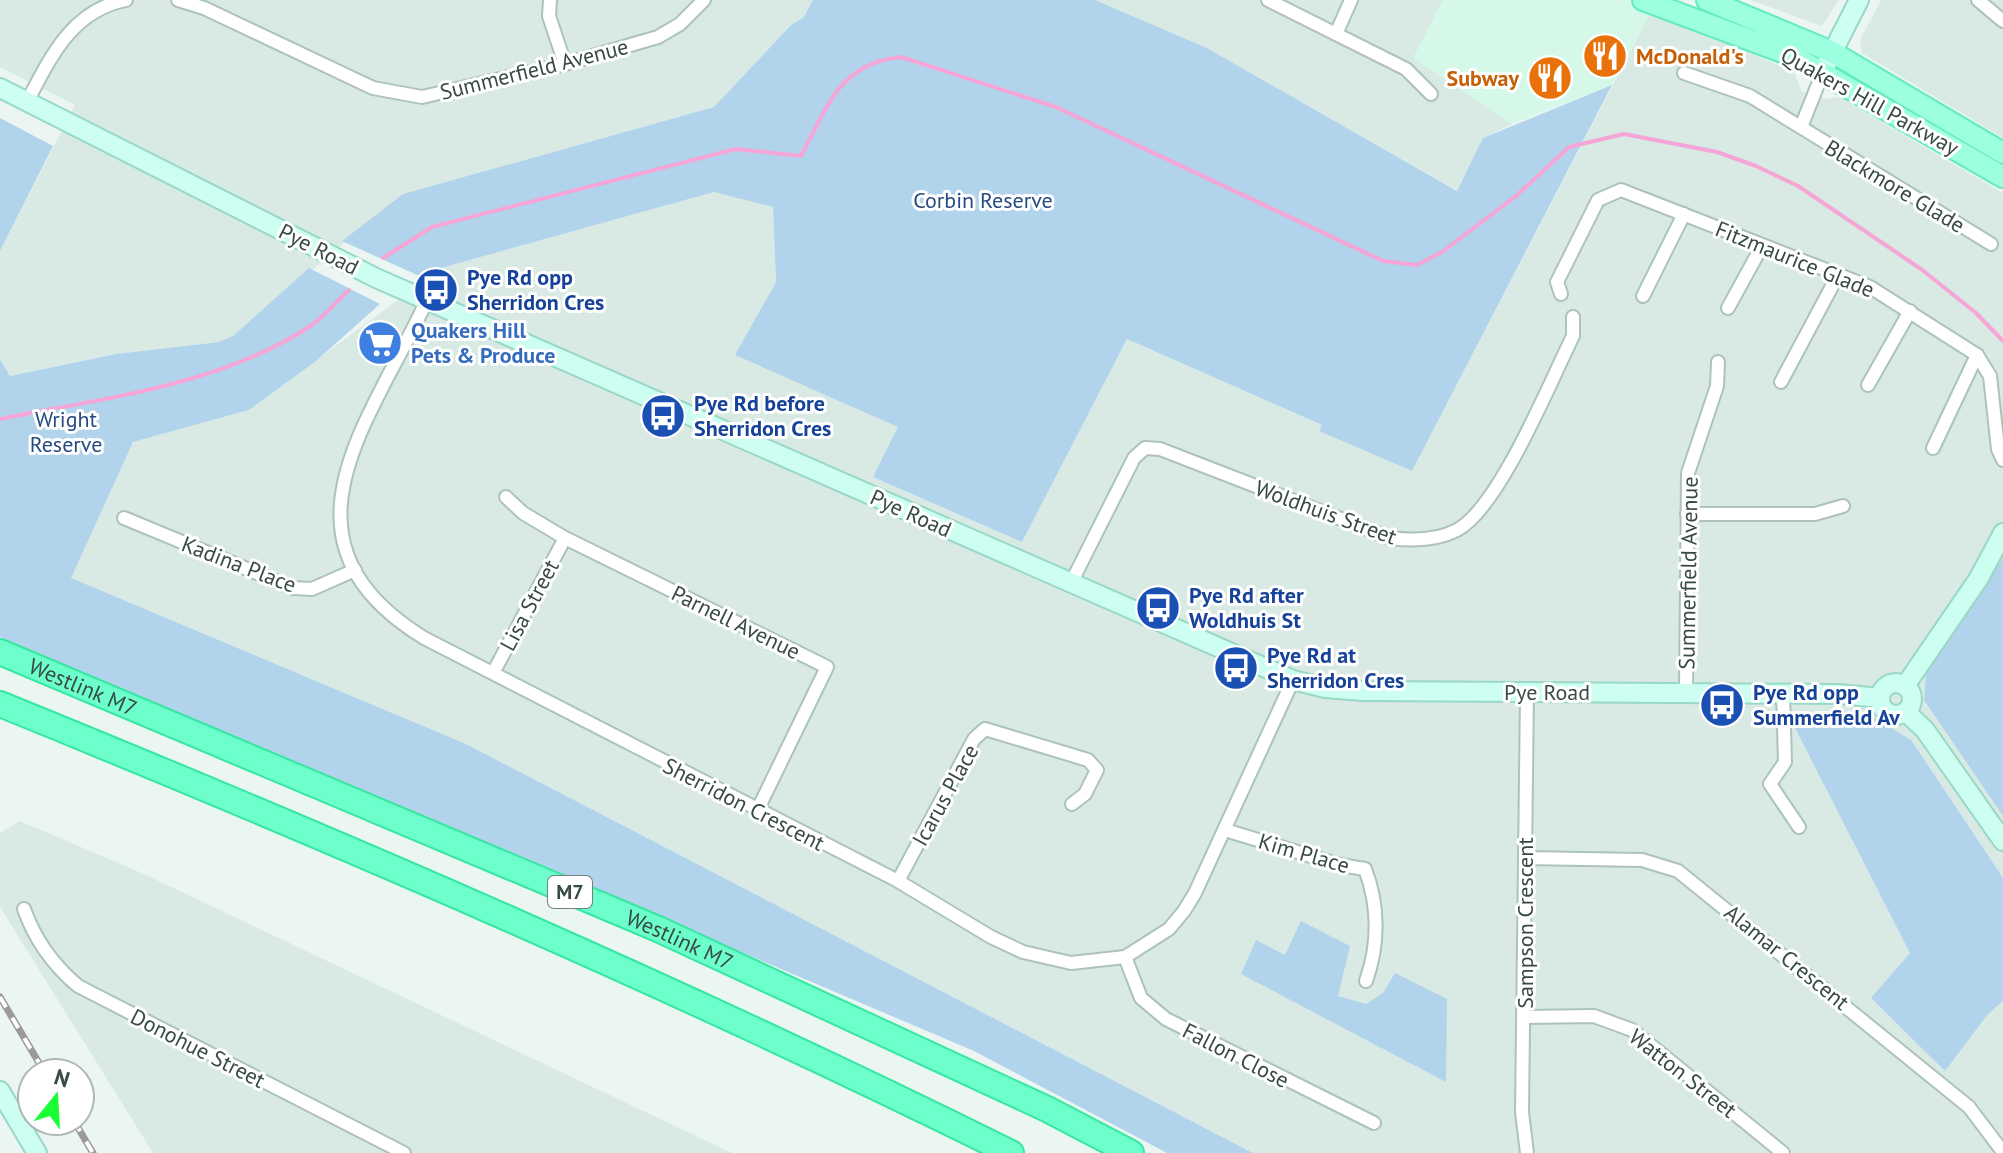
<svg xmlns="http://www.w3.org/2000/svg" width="2003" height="1153" font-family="'PT Sans',sans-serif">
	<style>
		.residential { fill: #d9eae4 }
		.commercial { fill: #d6f8e9 }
		.green { fill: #b2d3ec }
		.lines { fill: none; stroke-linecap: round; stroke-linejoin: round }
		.stream { stroke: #f5a5d6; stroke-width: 4 }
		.street-casing { stroke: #adc3ba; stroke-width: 16 }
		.secondary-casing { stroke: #99d8c6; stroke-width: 22 }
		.primary-casing { stroke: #64ebbf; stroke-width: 24 }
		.highway-casing { stroke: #35e7a1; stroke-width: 28 }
		.street { stroke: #fff; stroke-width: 12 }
		.secondary { stroke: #ccfff1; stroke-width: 18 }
		.primary { stroke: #9bffe0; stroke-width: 20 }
		.highway { stroke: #6dffcb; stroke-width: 24 }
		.rail-casing { stroke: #9a9a9a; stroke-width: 7 }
		.rail { stroke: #fff; stroke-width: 4; stroke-dasharray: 12; stroke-linecap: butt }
		.labels { text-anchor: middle; stroke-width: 6; stroke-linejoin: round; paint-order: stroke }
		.shield { fill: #fff; stroke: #74817b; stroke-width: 2 }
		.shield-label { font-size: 20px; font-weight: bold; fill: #384b43 }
		.food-label { font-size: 22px; font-weight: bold; fill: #c56008; stroke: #fff; text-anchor: start }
		.street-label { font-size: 22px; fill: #384b43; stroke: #fff }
		.park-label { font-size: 22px; fill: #264b82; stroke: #fff }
		.transit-label { font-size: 22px; font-weight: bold; fill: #164399; stroke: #fff; text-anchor: start }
		.shop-label { font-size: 22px; font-weight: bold; fill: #366cbe; stroke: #fff; text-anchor: start }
	</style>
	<rect width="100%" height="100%" fill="#ebf6f3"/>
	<g class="residential">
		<polygon points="0,0 813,0 804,17 791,25 714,107 403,194 233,336 219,342 116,354 10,376 0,359 0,251 75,105 0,67"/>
		<polygon points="1095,0 1443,0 1414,58 1512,124 1483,138 1458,191 1207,48"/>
		<polygon points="1750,0 1839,0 1822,26"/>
		<polygon points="1881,0 2003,0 2003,138 1862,53 1860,40"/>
		<polygon points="1655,4 1719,27 1748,52 1794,72 1802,92 1827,99 1839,97 2003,193 2003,1153 1253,1153 466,744 70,578 133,442 249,410 441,268 714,192 773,207 776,282 736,355 899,427 874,477 1022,542 1127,339 1322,425 1319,431 1412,471"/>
		<polygon points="20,821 144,874 732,1153 153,1153 0,907 0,833"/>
	</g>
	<polygon class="commercial" points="1443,0 1643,0 1655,4 1612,85 1512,124 1413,58"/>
	<g class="green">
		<polygon points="813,0 1095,0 1207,48 1457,191 1483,138 1612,85 1412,471 1319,431 1322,425 1127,339 1022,542 873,477 898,427 735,355 776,282 773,207 714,192 441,268 426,279 342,241 403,194 714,107 791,25 804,17"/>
		<polygon points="0,118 53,146 0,251"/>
		<polygon points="309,268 380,304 316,361 249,410 133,442 71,578 466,744 1253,1153 1167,1153 974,1051 0,637 0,359 10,376 116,354 219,342 233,336"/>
		<polygon points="2003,558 2003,816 1924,700 1926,674"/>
		<polygon points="1842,711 1859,711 1877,719 1911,740 2003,878 2003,1001 1988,1014 1945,1071 1871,998 1910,953 1788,714"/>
		<polygon points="1301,921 1350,946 1338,996 1366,1004 1383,993 1395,973 1447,999 1446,1082 1241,974 1256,940 1285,955"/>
	</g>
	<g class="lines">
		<g class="stream">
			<path d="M383 258 432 227 736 149 801 156C827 108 839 63 901 57L1056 107 1383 261 1417 265 1442 252 1516 196 1569 147 1624 134 1717 152 1756 166 1798 186 1921 269 1976 313 2003 341"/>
			<path d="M0 419C103 398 218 386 309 327 323 318 336 302 349 290"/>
		</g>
		<g class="street-casing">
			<g id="street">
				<polyline points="178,0 204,8 373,88 422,97 565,64 658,37 680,24 704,0"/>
				<polyline points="550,0 549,16 565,64"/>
				<polyline points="1268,0 1406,69 1431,94"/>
				<polyline points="1978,0 2003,21"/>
				<polyline points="1336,34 1351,0"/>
				<polyline points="1684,73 1750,96 1991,244"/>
				<path d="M27 102C50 58 72 10 126 0"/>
				<polyline points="1801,127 1823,72"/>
				<polyline points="1561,294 1557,282 1598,200 1621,190 1870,287 1977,355 1990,376 1998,449 2003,460"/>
				<polyline points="1643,296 1684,214"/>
				<path d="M427 300C372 420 265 540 424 638L898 881 991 937 1023 952 1071 963 1125 957 1169 929 1184 911 1195 893 1293 680"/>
				<polyline points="1728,308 1762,246"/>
				<polyline points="1781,382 1838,275"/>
				<polyline points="1868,385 1910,311"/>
				<polyline points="1933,448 1977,355"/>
				<polyline points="506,497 523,513 565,538 827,667 757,811"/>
				<polyline points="1687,514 1815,514 1843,506"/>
				<polyline points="124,518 293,588 312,589 355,570"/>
				<path d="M1071 583 1134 458 1145 448 1160 449 1390 538C1413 541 1436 541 1457 530 1499 508 1550 382 1573 336V317"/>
				<polyline points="493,673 565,538"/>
				<polyline points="1527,692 1522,1112 1527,1153"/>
				<polyline points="1686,692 1688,473 1717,386 1718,362"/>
				<polyline points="1783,693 1785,762 1770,784 1799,827"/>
				<path d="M1225 830 1340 865 1365 869C1379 905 1379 945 1366 981"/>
				<polyline points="1525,858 1642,860 1678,871 1969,1107 2003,1152"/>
				<polyline points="898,881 974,739 985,729 1088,760 1097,770 1085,794 1072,804"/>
				<path d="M24 909C35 940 53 965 78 986L404 1153"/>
				<polyline points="1125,957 1141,998 1166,1019 1374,1123"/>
				<polyline points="1525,1017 1594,1016 1632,1030 1783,1153"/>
			</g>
		</g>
		<g class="secondary-casing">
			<g id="secondary">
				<polyline points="1826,65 1859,0"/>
				<polyline points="0,88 376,278 1293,680 1325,688 1363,691 1838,694 1880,698"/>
				<circle cx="1896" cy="699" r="16"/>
				<polyline points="1905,686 1979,578 2003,533"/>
				<polyline points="1906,712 1925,730 2003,841"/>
				<polyline points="0,1091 37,1153"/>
			</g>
		</g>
		<g class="primary-casing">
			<g id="primary">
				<polyline points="1643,0 1793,56 2003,177"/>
				<polyline points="1707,0 1832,52 2003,153"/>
			</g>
		</g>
		<g class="highway-casing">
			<g id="highway">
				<path id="s1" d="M0 652 658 929 1047 1109 1131 1153"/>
				<path d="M0 704C342 843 680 989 1011 1153"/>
			</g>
		</g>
		<use href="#street" class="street"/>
		<use href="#secondary" class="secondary"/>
		<use href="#primary" class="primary"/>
		<use href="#highway" class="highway"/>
		<g class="rail-casing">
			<g id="rail">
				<polyline points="0,997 45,1073"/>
				<polyline points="74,1121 93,1153"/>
			</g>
		</g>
		<use href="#rail" class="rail"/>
	</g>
	<defs>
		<g id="restaurant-disc" transform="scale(2.3)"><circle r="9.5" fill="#e8710a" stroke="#fff"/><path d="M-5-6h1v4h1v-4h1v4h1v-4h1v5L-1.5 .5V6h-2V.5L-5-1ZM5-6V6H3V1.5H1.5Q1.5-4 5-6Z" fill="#fff"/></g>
		<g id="bus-disc" transform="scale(2.3)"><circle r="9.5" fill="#1a4fb4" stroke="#fff"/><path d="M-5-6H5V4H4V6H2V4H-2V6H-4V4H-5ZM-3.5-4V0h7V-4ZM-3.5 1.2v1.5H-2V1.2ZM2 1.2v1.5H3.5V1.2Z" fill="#fff"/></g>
		<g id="supermarket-disc" transform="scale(2.3)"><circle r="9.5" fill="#3f7fe0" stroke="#fff"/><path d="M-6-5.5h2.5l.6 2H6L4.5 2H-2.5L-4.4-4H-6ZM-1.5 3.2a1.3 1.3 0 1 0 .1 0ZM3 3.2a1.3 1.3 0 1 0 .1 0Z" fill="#fff"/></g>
	</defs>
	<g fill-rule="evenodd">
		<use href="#restaurant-disc" x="1605" y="56"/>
		<use href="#restaurant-disc" x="1550" y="78"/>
		<use href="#bus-disc" x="436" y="290"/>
		<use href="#supermarket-disc" x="380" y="343"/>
		<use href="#bus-disc" x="663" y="416"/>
		<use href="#bus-disc" x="1158" y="608"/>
		<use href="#bus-disc" x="1236" y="668"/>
		<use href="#bus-disc" x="1722" y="705"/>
	</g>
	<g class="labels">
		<rect class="shield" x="548" y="876" width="44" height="32" rx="6"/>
		<g class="shield-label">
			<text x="570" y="899">M7</text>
		</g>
		<g class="food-label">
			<text x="1636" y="64">McDonald's</text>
			<text x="1519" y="86" text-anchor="end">Subway</text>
		</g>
		<g class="street-label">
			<text transform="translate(534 69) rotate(-14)" y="8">Summerfield Avenue</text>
			<text transform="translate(1870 101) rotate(29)" y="8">Quakers Hill Parkway</text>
			<text transform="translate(1895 186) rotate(31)" y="8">Blackmore Glade</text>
			<text transform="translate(319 249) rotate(27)" y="8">Pye Road</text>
			<text transform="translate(1795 259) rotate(22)" y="8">Fitzmaurice Glade</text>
			<text transform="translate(1326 512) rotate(20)" y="8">Woldhuis Street</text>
			<text transform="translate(911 513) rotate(24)" y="8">Pye Road</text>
			<text transform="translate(239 564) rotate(21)" y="8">Kadina Place</text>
			<text transform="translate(1688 573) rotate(-89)" y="8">Summerfield Avenue</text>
			<text transform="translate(529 605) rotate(-62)" y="8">Lisa Street</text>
			<text transform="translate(736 622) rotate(26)" y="8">Parnell Avenue</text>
			<text dy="8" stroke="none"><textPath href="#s1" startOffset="90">Westlink M7</textPath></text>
			<text x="1547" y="700">Pye Road</text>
			<text transform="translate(945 795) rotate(-61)" y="8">Icarus Place</text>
			<text transform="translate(744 804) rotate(27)" y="8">Sherridon Crescent</text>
			<text transform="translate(1304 853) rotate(16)" y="8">Kim Place</text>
			<text transform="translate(1525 923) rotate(-90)" y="8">Sampson Crescent</text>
			<text dy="8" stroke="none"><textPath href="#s1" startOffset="738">Westlink M7</textPath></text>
			<text transform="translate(1787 957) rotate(39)" y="8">Alamar Crescent</text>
			<text transform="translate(198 1048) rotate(27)" y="8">Donohue Street</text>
			<text transform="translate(1236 1055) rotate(27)" y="8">Fallon Close</text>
			<text transform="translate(1683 1073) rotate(38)" y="8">Watton Street</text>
		</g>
		<g class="park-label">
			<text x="983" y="208">Corbin Reserve</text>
			<text x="66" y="427">Wright<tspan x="66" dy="25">Reserve</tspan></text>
		</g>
		<g class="transit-label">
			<text x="467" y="285">Pye Rd opp<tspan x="467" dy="25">Sherridon Cres</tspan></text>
			<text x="694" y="411">Pye Rd before<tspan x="694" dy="25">Sherridon Cres</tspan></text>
			<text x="1189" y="603">Pye Rd after<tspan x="1189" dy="25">Woldhuis St</tspan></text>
			<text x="1267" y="663">Pye Rd at<tspan x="1267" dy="25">Sherridon Cres</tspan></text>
			<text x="1753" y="700">Pye Rd opp<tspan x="1753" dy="25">Summerfield Av</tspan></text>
		</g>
		<g class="shop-label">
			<text x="411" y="338">Quakers Hill<tspan x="411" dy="25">Pets &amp; Produce</tspan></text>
		</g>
	</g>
	<g transform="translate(56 1097) rotate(18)"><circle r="38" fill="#ffffff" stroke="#afb7b4" stroke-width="2"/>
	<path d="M0-6L14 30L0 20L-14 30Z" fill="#19ff36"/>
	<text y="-12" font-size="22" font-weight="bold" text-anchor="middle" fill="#384b43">N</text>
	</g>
</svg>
